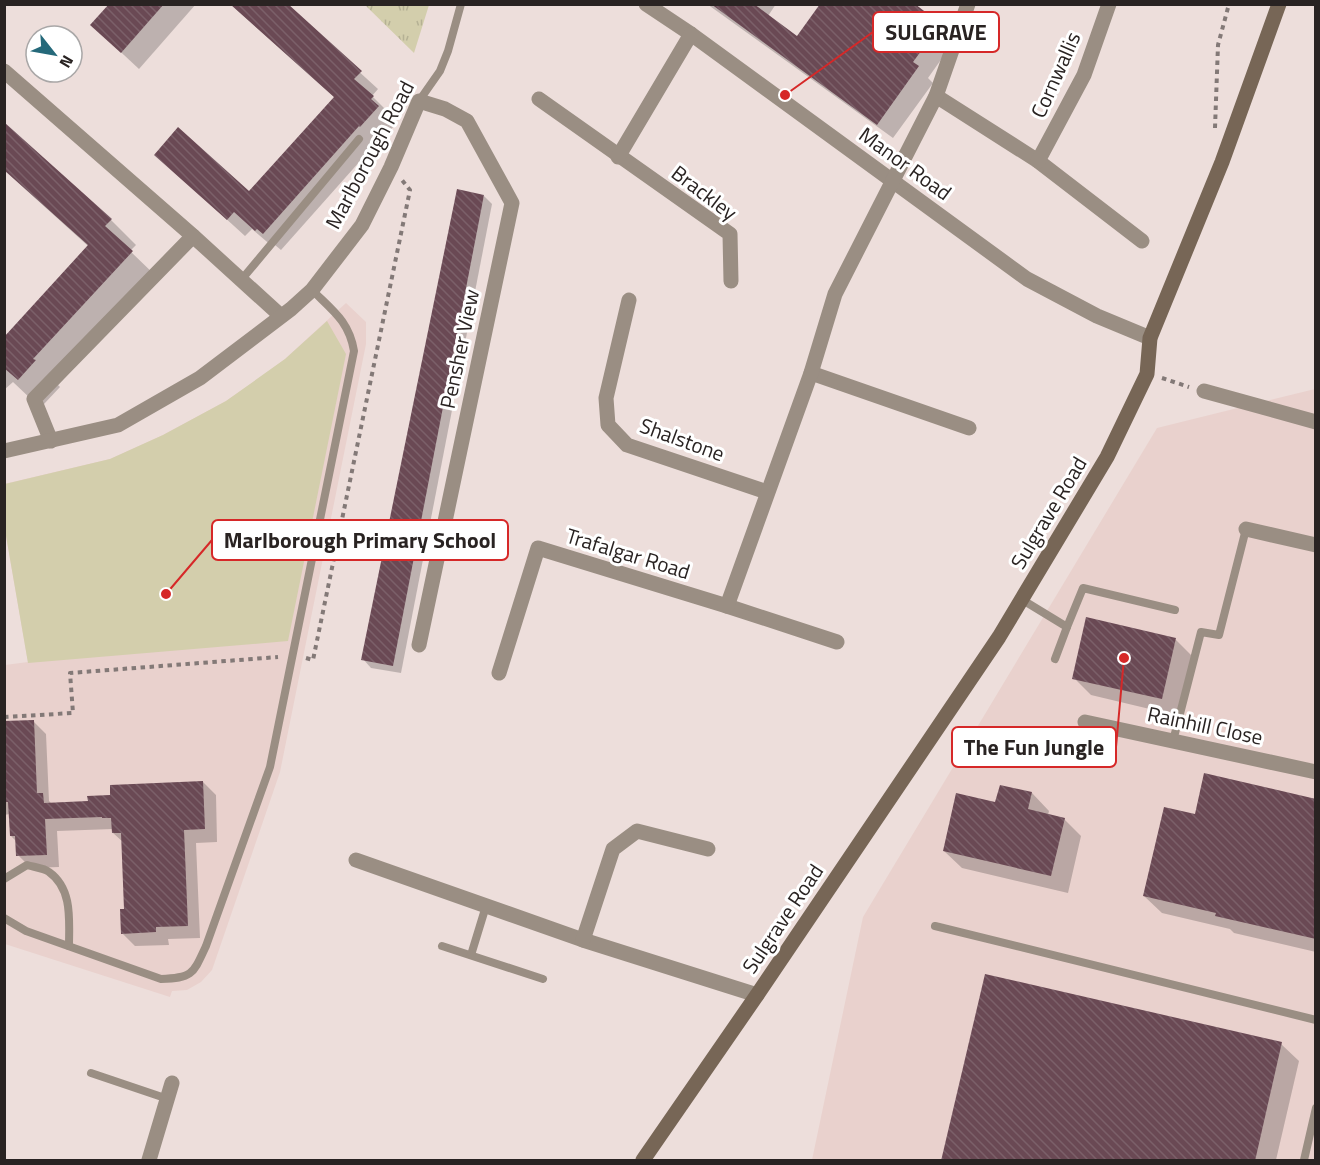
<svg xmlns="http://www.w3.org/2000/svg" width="1320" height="1165" font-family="'Titillium Web',sans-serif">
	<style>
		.built { fill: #e9d1cd }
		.grass { fill: url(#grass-tufts) }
		.green { fill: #d3ceac }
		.shadow { fill: #0003 }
		.building { fill: url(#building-back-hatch) }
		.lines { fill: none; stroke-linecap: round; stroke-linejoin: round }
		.path { stroke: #837977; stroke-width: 4; stroke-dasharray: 4.5 4.5; stroke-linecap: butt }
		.lane { stroke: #9a8e83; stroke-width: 8 }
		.street { stroke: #9a8e83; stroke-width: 15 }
		.secondary { stroke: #776656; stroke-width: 15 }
		.labels { text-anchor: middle; stroke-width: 6; stroke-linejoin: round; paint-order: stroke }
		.street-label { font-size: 21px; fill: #292322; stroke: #fff }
		.leader { fill: none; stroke: #d62828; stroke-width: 2 }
		.callout-dot { fill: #d62828; stroke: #fff; stroke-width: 2 }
		.callout { fill: #fff; stroke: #d62828; stroke-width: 2 }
		.callout-label { font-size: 22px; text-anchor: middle; font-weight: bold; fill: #292322 }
	</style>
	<defs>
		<pattern id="grass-tufts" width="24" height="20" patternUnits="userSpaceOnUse" patternTransform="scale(1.5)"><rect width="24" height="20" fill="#d3ceac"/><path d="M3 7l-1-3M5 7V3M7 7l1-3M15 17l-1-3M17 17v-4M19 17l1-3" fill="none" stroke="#b5b194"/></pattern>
		<pattern id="building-back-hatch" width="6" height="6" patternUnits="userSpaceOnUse" patternTransform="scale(1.5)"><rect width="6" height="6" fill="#6a4954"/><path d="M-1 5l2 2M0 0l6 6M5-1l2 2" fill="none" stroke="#7b6069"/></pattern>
	</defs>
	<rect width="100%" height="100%" fill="#eddedb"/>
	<g class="built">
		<polygon points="346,303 366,322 366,344 280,772 212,970 201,982 187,990 172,991 170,997 5,944 5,665 28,662 5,530 4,484 110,459 163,435 226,401 262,376 285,359"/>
		<polygon points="1315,389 1315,1160 812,1160 863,917 1157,428"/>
	</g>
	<polygon class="grass" points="365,5 429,5 414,53"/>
	<polygon class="green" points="327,321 346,354 288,641 28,663 5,530 5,484 110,459 163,435 226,401 285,359"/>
	<g class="shadow">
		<polygon points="111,4 196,4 139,69 110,42"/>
		<polygon points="230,4 285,4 378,89 372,96 390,114 387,117 395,125 378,143 377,142 281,250 275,245 273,247 252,229 245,236 156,155 250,193 335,98"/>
		<polygon points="707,4 776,4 768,16 798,38 912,4 940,25 955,40 928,78 933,83 893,138"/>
		<polygon points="4,170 111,220 136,245 130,251 157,277 58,385 60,387 44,404 32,400 13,382 4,390 4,339 88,246"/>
		<polygon points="484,196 492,204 401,673 371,668 363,659"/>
		<polygon points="1088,619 1176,640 1193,657 1179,716 1091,695 1074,678"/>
		<polygon points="33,721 46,734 49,801 52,804 89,802 112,796 203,782 216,795 217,842 196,843 200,938 168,939 169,945 135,946 122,933 126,910 123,842 113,833 113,829 57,831 59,867 31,868 18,855 17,842 11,836 10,814 4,815 4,723"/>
		<polygon points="1032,793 1049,811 1048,815 1064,819 1081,836 1068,893 962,868 944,851 997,803"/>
		<polygon points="1316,800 1316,952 1234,933 1230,929 1162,913 1144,896"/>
		<polygon points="1281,1044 1299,1061 1276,1160 943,1160"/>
	</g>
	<g class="building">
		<polygon points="109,4 164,4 121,53 90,25"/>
		<polygon points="230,4 288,4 362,71 354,79 374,96 371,99 379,106 360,127 359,126 263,234 257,229 255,231 234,212 227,220 154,155 178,127 249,191 334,97"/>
		<polygon points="711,4 754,4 797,36 820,4 915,4 941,24 913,62 919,66 877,125"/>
		<polygon points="4,122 112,219 105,226 133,251 33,359 36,360 18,380 4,368 4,337 88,245 4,170"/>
		<polygon points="457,189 484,195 393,666 361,660"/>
		<polygon points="1086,617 1176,638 1162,699 1072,679"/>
		<polygon points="34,720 37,793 43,793 44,803 88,801 87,796 110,795 110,785 203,781 205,829 184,830 188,926 156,927 156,932 121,934 120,909 124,909 121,833 112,833 111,818 102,818 102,817 45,819 47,855 16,856 15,836 10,836 8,802 4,802 4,721"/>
		<polygon points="1204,773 1316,799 1316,939 1215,916 1216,913 1143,896 1164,807 1195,814"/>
		<polygon points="1000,785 1032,792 1028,809 1065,818 1051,876 943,851 956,793 995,802"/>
		<polygon points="985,974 1282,1042 1255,1161 941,1161"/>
	</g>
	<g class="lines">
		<g class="path">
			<polyline points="1215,128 1218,45 1229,4"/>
			<polyline points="1162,378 1189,387"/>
			<polyline points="306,658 313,660 410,190 402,180"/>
			<polyline points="4,717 73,713 70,673 278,657"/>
		</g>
		<g class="lane">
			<polyline points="419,101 440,71 448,51 461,4"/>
			<polyline points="242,279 359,139"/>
			<polyline points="1021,599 1067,627 1055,659"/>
			<polyline points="1067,627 1083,588 1175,610"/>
			<polyline points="1173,741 1201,632 1219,635 1246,529"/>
			<path d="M4 879 27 865C33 867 44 868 49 872 73 889 69 921 69 946"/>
			<path d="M4 918 26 931 161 979C193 978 193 974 206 946L270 767 354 351C349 321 332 310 312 290"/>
			<polyline points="935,926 1316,1020"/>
			<polyline points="442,946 543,979"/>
			<polyline points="471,955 486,906"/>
			<polyline points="91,1073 168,1099"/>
			<polyline points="1304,1160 1316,1108"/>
		</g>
		<g class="street">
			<polyline points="646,4 691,34 1027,279 1097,316 1150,338"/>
			<polyline points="4,71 193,236 281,316"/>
			<polyline points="936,96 1038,161 1142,241"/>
			<polyline points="539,99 730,234 731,281"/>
			<polyline points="618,157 691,34"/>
			<polyline points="1038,161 1084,75 1109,4"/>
			<polyline points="629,300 606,398 608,425 627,445 767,492"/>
			<polyline points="811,373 969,428"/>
			<polyline points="1204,391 1316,422"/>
			<polyline points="51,441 34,399 193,236"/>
			<polyline points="4,451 118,425 200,378 291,309 312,290 362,225 391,167 419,101 445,109 467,121 512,203 419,645"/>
			<polyline points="1246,529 1316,545"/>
			<polyline points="727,606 837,642"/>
			<polyline points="499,673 538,548 727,606 811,373 835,294 936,96 968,4"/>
			<polyline points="1085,722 1316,772"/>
			<polyline points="356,860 583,940 757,995"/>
			<polyline points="583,940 613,849 637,831 708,849"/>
			<polyline points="149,1160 172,1083"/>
		</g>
		<polyline class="secondary" points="643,1160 757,995 999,637 1107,457 1147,374 1150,338 1222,162 1279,4"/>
	</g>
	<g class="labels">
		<g class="street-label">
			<text transform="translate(1056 75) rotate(-66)" y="7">Cornwallis</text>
			<text transform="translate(370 155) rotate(-62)" y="7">Marlborough Road</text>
			<text transform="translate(905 164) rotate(36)" y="7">Manor Road</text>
			<text transform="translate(704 193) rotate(37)" y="7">Brackley</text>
			<text transform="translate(460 349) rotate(-78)" y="7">Pensher View</text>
			<text transform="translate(682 440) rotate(20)" y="7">Shalstone</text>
			<text transform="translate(1049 513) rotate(-59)" y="7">Sulgrave Road</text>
			<text transform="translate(628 554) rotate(17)" y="7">Trafalgar Road</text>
			<text transform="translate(1205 726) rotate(12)" y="7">Rainhill Close</text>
			<text transform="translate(783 919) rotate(-56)" y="7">Sulgrave Road</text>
		</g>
	</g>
	<path class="leader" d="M785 95L873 32M166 594L212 540M1124 658L1116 747"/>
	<g class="callout-dot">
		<circle cx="785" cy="95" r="6"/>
		<circle cx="166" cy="594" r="6"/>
		<circle cx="1124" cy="658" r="6"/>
	</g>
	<g class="callout">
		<rect x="873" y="12" width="126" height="40" rx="6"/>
		<rect x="212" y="520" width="296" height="40" rx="6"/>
		<rect x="952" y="727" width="164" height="40" rx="6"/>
	</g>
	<g class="callout-label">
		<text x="936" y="40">SULGRAVE</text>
		<text x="360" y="548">Marlborough Primary School</text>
		<text x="1034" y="755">The Fun Jungle</text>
	</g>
	<rect width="1320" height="1165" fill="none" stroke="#292322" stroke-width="12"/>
	<g transform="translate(54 54) rotate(121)"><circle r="28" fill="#ffffff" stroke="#a9a7a7" stroke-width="1.5"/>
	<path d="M0-4.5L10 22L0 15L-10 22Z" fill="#25697a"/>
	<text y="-9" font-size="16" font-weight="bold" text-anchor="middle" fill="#292322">N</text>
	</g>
</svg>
